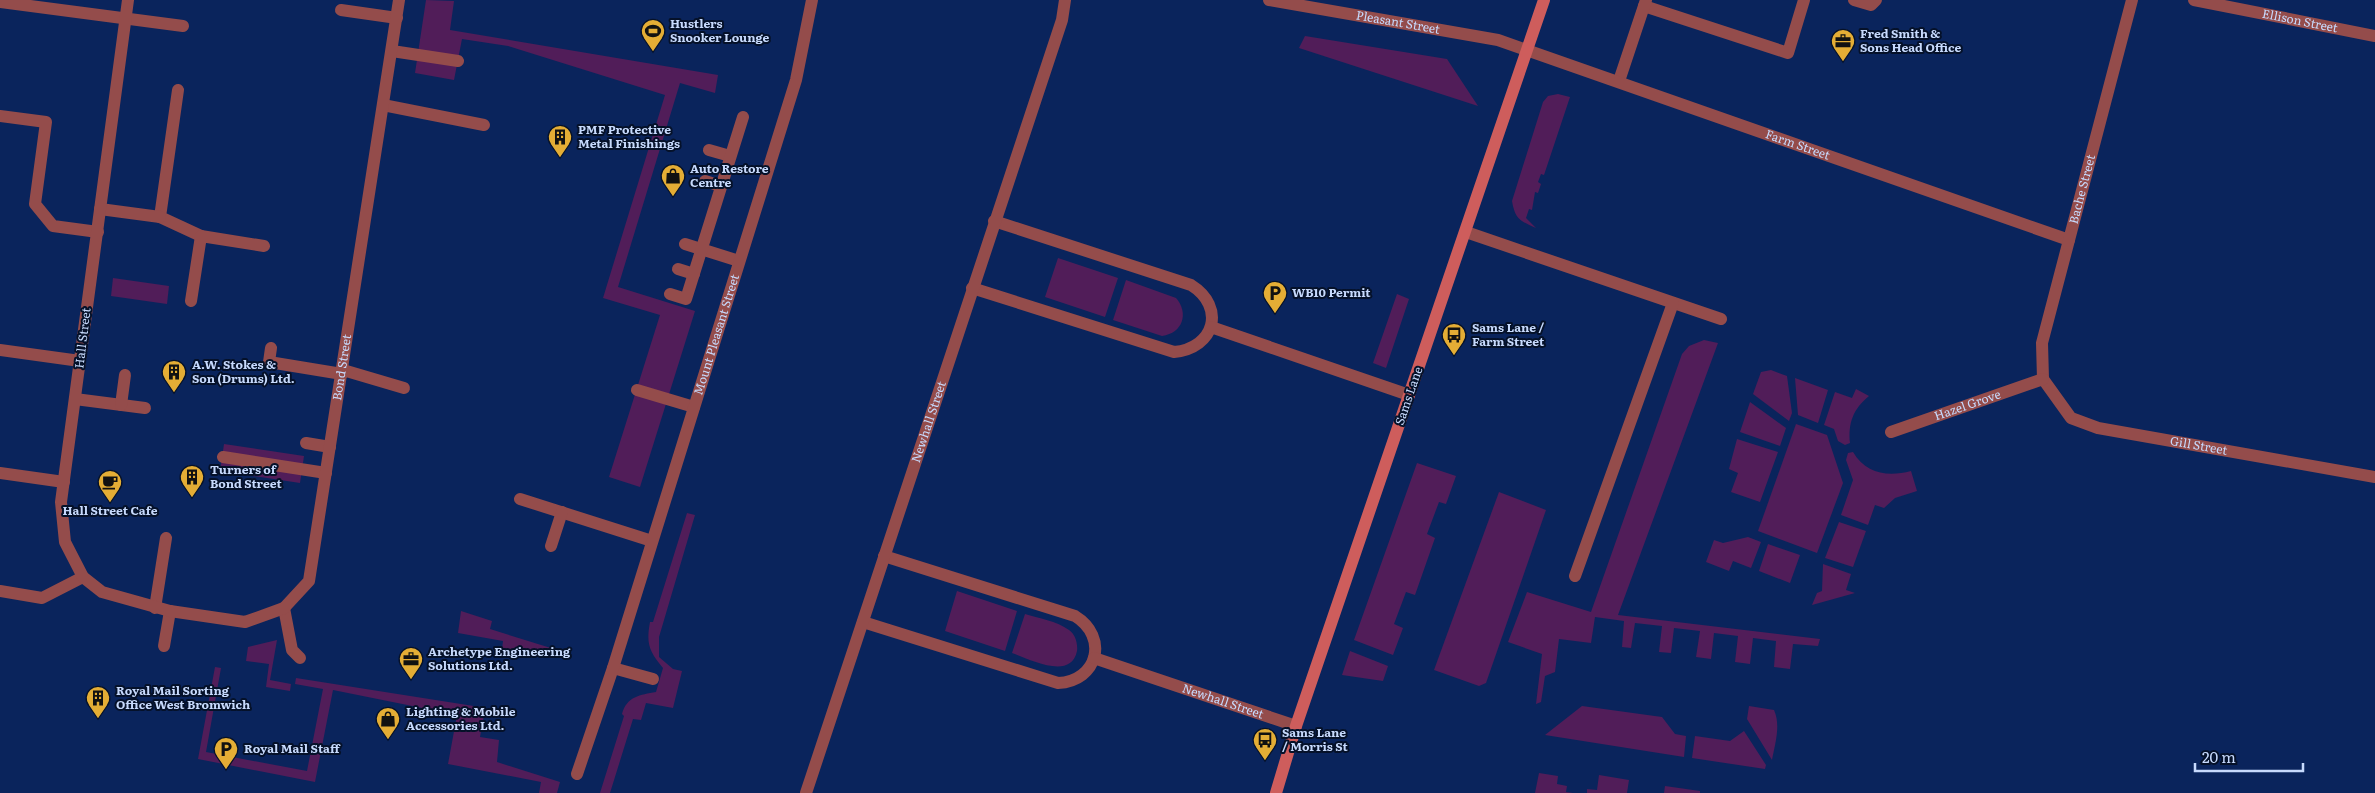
<svg xmlns="http://www.w3.org/2000/svg" width="2375" height="793" font-family="Literata,serif">
	<style>
		.green { fill: #511d59 }
		.lines { fill: none; stroke-linecap: round; stroke-linejoin: round }
		.lane { stroke: #944c4b; stroke-width: 12 }
		.street { stroke: #944c4b; stroke-width: 12 }
		.secondary { stroke: #ce5d5c; stroke-width: 12 }
		.labels { text-anchor: middle; stroke-width: 4; stroke-linejoin: round; paint-order: stroke }
		.street-label { font-size: 12px; fill: #c7dafd; stroke: #051129 }
		.poi-label { font-size: 12px; font-weight: bold; fill: #c7dafd; stroke: #051129; text-anchor: start }
	</style>
	<rect width="100%" height="100%" fill="#0a245c"/>
	<g class="green">
		<polygon points="426,0 454,1 450,30 718,75 715,93 680,83 618,287 695,311 640,487 609,477 660,315 603,298 665,95 508,46 462,39 454,80 415,73"/>
		<polygon points="1305,36 1447,59 1478,106 1299,48"/>
		<path d="M1558 94 1570 97 1544 175 1541 174 1538 182 1541 184 1538 193 1535 192 1532 210 1529 209 1526 218 1536 228C1520 221 1515 219 1512 201L1543 102 1548 96Z"/>
		<polygon points="1058,258 1118,278 1105,317 1045,297"/>
		<polygon points="113,278 169,286 167,304 111,296"/>
		<path d="M1126 280 1176 298C1189 313 1183 333 1162 336L1113 320Z"/>
		<polygon points="1397,294 1409,299 1386,368 1373,363"/>
		<polygon points="1704,340 1718,343 1618,615 1820,639 1818,646 1793,644 1790,669 1774,667 1776,641 1753,638 1750,664 1735,662 1738,636 1714,633 1711,659 1696,657 1700,631 1674,628 1671,653 1659,652 1662,626 1635,623 1631,648 1622,647 1624,621 1595,617 1591,643 1559,639 1555,672 1545,676 1541,702 1536,704 1542,654 1508,642 1527,592 1591,612 1682,354 1689,346"/>
		<polygon points="1771,370 1787,376 1792,413 1789,421 1753,394 1761,372"/>
		<polygon points="1795,378 1828,390 1818,423 1798,415"/>
		<path d="M1856 389 1869 396C1853 409 1848 423 1850 443L1845 445 1838 441 1834 429 1824 425 1835 392 1852 398Z"/>
		<polygon points="1750,402 1786,428 1780,446 1740,432"/>
		<polygon points="1796,424 1827,435 1843,483 1817,553 1758,531"/>
		<polygon points="1737,439 1778,452 1760,502 1731,492 1738,473 1729,469"/>
		<polygon points="224,444 304,456 300,483 220,471"/>
		<path d="M1853 452C1866 474 1888 477 1911 471L1917 491 1895 498 1884 508 1875 505 1868 525 1841 515 1853 480 1846 460 1848 453Z"/>
		<polygon points="1417,463 1456,476 1446,504 1439,502 1427,534 1435,538 1415,595 1406,592 1394,624 1403,628 1393,655 1354,640"/>
		<polygon points="1499,492 1546,510 1486,683 1479,686 1434,670"/>
		<path d="M687 513 695 515 659 637V657L673 669 682 671 673 708 646 703 641 720 633 719 610 793H600L624 716 622 714C627 696 640 695 656 692L663 668C649 651 646 644 650 622H653Z"/>
		<polygon points="1839,522 1866,531 1853,567 1825,558"/>
		<polygon points="1748,537 1761,542 1751,568 1733,561 1729,571 1706,562 1714,540 1723,543"/>
		<polygon points="1768,544 1800,555 1790,583 1759,571"/>
		<polygon points="1823,564 1851,574 1846,590 1855,593 1812,605 1817,593 1822,591"/>
		<polygon points="957,591 1017,611 1005,651 945,631"/>
		<polygon points="461,611 492,621 490,629 554,649 552,658 502,650 503,641 458,633"/>
		<path d="M1025 614C1038 618 1057 621 1069 630 1075 634 1078 643 1077 651 1071 681 1029 659 1012 653Z"/>
		<polygon points="277,640 270,680 291,684 290,691 266,687 269,664 246,661 248,647"/>
		<polygon points="1350,651 1388,666 1383,681 1342,675"/>
		<polygon points="215,667 221,668 206,752 307,771 323,689 295,684 296,678 480,707 479,714 484,715 480,737 499,740 497,762 560,782 557,793 539,793 541,782 448,764 457,715 333,690 315,782 198,759"/>
		<polygon points="1582,706 1662,717 1675,734 1686,736 1684,757 1545,735"/>
		<path d="M1749 706 1774 710C1781 725 1775 744 1772 760L1747 719Z"/>
		<polygon points="1744,731 1766,765 1765,769 1692,758 1695,736 1730,741"/>
		<polygon points="1539,773 1558,776 1557,784 1567,786 1566,792 1573,793 1535,793"/>
		<polygon points="1599,775 1629,780 1627,793 1587,793 1587,789 1597,790"/>
		<polygon points="1665,786 1700,791 1700,793 1664,793"/>
	</g>
	<g class="lines">
		<g class="lane">
			<polyline points="1854,0 1871,5 1876,0"/>
			<polyline points="0,2 183,26"/>
			<polyline points="1644,6 1788,53 1804,0"/>
			<polyline points="341,10 397,18"/>
			<polyline points="392,51 458,61"/>
			<polyline points="1619,81 1646,0"/>
			<polyline points="178,90 160,217 201,236"/>
			<polyline points="383,105 484,125"/>
			<polyline points="0,116 46,122 35,204 53,226 98,232"/>
			<polyline points="709,150 730,156"/>
			<polyline points="705,181 721,186"/>
			<polyline points="100,209 160,217"/>
			<polyline points="1466,232 1721,319"/>
			<polyline points="685,244 739,261"/>
			<polyline points="678,269 694,274"/>
			<polyline points="670,294 686,299 743,117"/>
			<polyline points="191,301 201,236 264,246"/>
			<polyline points="271,348 269,362 342,374"/>
			<polyline points="0,350 80,361"/>
			<polyline points="343,370 404,388"/>
			<polyline points="637,390 694,407"/>
			<polyline points="75,399 145,408"/>
			<polyline points="121,405 125,375"/>
			<polyline points="306,443 330,447"/>
			<polyline points="223,457 326,473"/>
			<polyline points="0,473 64,482"/>
			<polyline points="520,499 652,541"/>
			<polyline points="551,546 562,512"/>
			<polyline points="1575,576 1673,303"/>
			<polyline points="0,591 42,598 83,577"/>
			<polyline points="155,608 166,538"/>
			<polyline points="284,608 292,650 300,658"/>
			<polyline points="164,646 170,611"/>
		</g>
		<g class="street">
			<path id="s1" d="M128 0 61 502 65 542 83 577 102 592 170 611 245 622 284 608 309 581 399 0"/>
			<path id="s2" d="M1269 0 1498 40 2069 240"/>
			<path id="s3" d="M2194 0 2375 36"/>
			<path d="M972 288 1174 352C1215 348 1226 307 1191 285L994 221"/>
			<polyline points="1211,327 1409,395"/>
			<path id="s4" d="M2043 379 2042 343 2132 0"/>
			<path id="s5" d="M2043 379 2071 418 2098 428 2375 477"/>
			<path id="s6" d="M1891 432 2043 379"/>
			<path d="M863 622 1058 683C1098 681 1109 637 1075 616L884 556"/>
			<path id="s7" d="M1094 658 1296 726"/>
			<polyline points="613,668 653,679"/>
			<path id="s8" d="M577 774 613 668 796 80 812 0"/>
			<path id="s9" d="M806 793 1062 20 1065 0"/>
		</g>
		<polyline class="secondary" points="1276,793 1296,726 1544,0"/>
	</g>
	<defs>
		<g id="stadium-pin" transform="scale(1.25)"><path d="M0 17L-7.5 6A9.5 9.5 0 1 1 7.5 6Z" fill="#e4ad35" stroke="#051129"/><path d="M0-5a6.5 5 0 1 0 0 10a6.5 5 0 1 0 0-10ZM-3.5-1.8h7v3.6h-7Z" fill="#111"/></g>
		<g id="office-pin" transform="scale(1.25)"><path d="M0 17L-7.5 6A9.5 9.5 0 1 1 7.5 6Z" fill="#e4ad35" stroke="#051129"/><path d="M-6-3h4V-5.5h4V-3h4V5H-6ZM-1-4.5V-3h2v-1.5ZM-6 0V1H6V0Z" fill="#111"/></g>
		<g id="building-pin" transform="scale(1.25)"><path d="M0 17L-7.5 6A9.5 9.5 0 1 1 7.5 6Z" fill="#e4ad35" stroke="#051129"/><path d="M-4-6H4V6H1V3H-1V6H-4ZM-2.5-4.3h1.7v1.8h-1.7ZM.8-4.3h1.7v1.8H.8ZM-2.5-1h1.7V.8h-1.7ZM.8-1h1.7V.8H.8Z" fill="#111"/></g>
		<g id="shop-pin" transform="scale(1.25)"><path d="M0 17L-7.5 6A9.5 9.5 0 1 1 7.5 6Z" fill="#e4ad35" stroke="#051129"/><path d="M-5-2.5h2.3a2.7 3.5 0 0 1 5.4 0H5L5.5 6h-11ZM-1.5-2.5h3a1.5 2.3 0 0 0-3 0Z" fill="#111"/></g>
		<g id="parking-pin" transform="scale(1.25)"><path d="M0 17L-7.5 6A9.5 9.5 0 1 1 7.5 6Z" fill="#e4ad35" stroke="#051129"/><path d="M-3.5-5.5H1a3.5 3.5 0 0 1 0 7H-1V5.5H-3.5ZM-1-3.4V-.6H.8a1.4 1.4 0 0 0 0-2.8Z" fill="#111"/></g>
		<g id="bus-pin" transform="scale(1.25)"><path d="M0 17L-7.5 6A9.5 9.5 0 1 1 7.5 6Z" fill="#e4ad35" stroke="#051129"/><path d="M-5-6H5V4H4V6H2V4H-2V6H-4V4H-5ZM-3.5-4V0h7V-4ZM-3.5 1.2v1.5H-2V1.2ZM2 1.2v1.5H3.5V1.2Z" fill="#111"/></g>
		<g id="cafe-pin" transform="scale(1.25)"><path d="M0 17L-7.5 6A9.5 9.5 0 1 1 7.5 6Z" fill="#e4ad35" stroke="#051129"/><path d="M-5.5-4.5H6V0H3Q3 3.5 0 3.5H-2.5Q-5.5 3.5-5.5 0ZM3-3.2v2h1.7v-2ZM-6 4.5H4V6H-6Z" fill="#111"/></g>
	</defs>
	<g fill-rule="evenodd">
		<use href="#stadium-pin" x="653" y="31"/>
		<use href="#office-pin" x="1843" y="41"/>
		<use href="#building-pin" x="560" y="137"/>
		<use href="#shop-pin" x="673" y="176"/>
		<use href="#parking-pin" x="1275" y="293"/>
		<use href="#bus-pin" x="1454" y="335"/>
		<use href="#building-pin" x="174" y="372"/>
		<use href="#building-pin" x="192" y="477"/>
		<use href="#cafe-pin" x="110" y="482"/>
		<use href="#office-pin" x="411" y="659"/>
		<use href="#building-pin" x="98" y="698"/>
		<use href="#shop-pin" x="388" y="719"/>
		<use href="#bus-pin" x="1265" y="740"/>
		<use href="#parking-pin" x="226" y="749"/>
	</g>
	<g class="labels">
		<g class="street-label">
			<text dy="4" stroke="none"><textPath href="#s3" startOffset="108">Ellison Street</textPath></text>
			<text dy="4" stroke="none"><textPath href="#s2" startOffset="131">Pleasant Street</textPath></text>
			<text dy="4" stroke="none"><textPath href="#s2" startOffset="550">Farm Street</textPath></text>
			<text dy="4" stroke="none"><textPath href="#s4" startOffset="195">Bache Street</textPath></text>
			<text dy="4" stroke="none"><textPath href="#s8" startOffset="461">Mount Pleasant Street</textPath></text>
			<text transform="translate(83 338) rotate(-83)" y="4">Hall Street</text>
			<text dy="4" stroke="none"><textPath href="#s1" startOffset="1051">Bond Street</textPath></text>
			<text transform="translate(1409 396) rotate(-71)" y="4">Sams Lane</text>
			<text dy="4" stroke="none"><textPath href="#s6" startOffset="81">Hazel Grove</textPath></text>
			<text dy="4" stroke="none"><textPath href="#s9" startOffset="391">Newhall Street</textPath></text>
			<text dy="4" stroke="none"><textPath href="#s5" startOffset="179">Gill Street</textPath></text>
			<text dy="4" stroke="none"><textPath href="#s7" startOffset="136">Newhall Street</textPath></text>
		</g>
		<g class="poi-label">
			<text x="670" y="28">Hustlers<tspan x="670" dy="14">Snooker Lounge</tspan></text>
			<text x="1860" y="38">Fred Smith &amp;<tspan x="1860" dy="14">Sons Head Office</tspan></text>
			<text x="578" y="134">PMF Protective<tspan x="578" dy="14">Metal Finishings</tspan></text>
			<text x="690" y="173">Auto Restore<tspan x="690" dy="14">Centre</tspan></text>
			<text x="1292" y="297">WB10 Permit</text>
			<text x="1472" y="332">Sams Lane /<tspan x="1472" dy="14">Farm Street</tspan></text>
			<text x="192" y="369">A.W. Stokes &amp;<tspan x="192" dy="14">Son (Drums) Ltd.</tspan></text>
			<text x="210" y="474">Turners of<tspan x="210" dy="14">Bond Street</tspan></text>
			<text x="110" y="515" text-anchor="middle">Hall Street Cafe</text>
			<text x="428" y="656">Archetype Engineering<tspan x="428" dy="14">Solutions Ltd.</tspan></text>
			<text x="116" y="695">Royal Mail Sorting<tspan x="116" dy="14">Office West Bromwich</tspan></text>
			<text x="406" y="716">Lighting &amp; Mobile<tspan x="406" dy="14">Accessories Ltd.</tspan></text>
			<text x="1282" y="737">Sams Lane<tspan x="1282" dy="14">/ Morris St</tspan></text>
			<text x="244" y="753">Royal Mail Staff</text>
		</g>
	</g>
	<path d="M2195 763v8h108v-8" fill="none" stroke="#c7dafd" stroke-width="2.5"/>
	<text x="2202" y="763" font-size="15" fill="#c7dafd" stroke="#051129" stroke-width="4" paint-order="stroke">20 m</text>
</svg>
